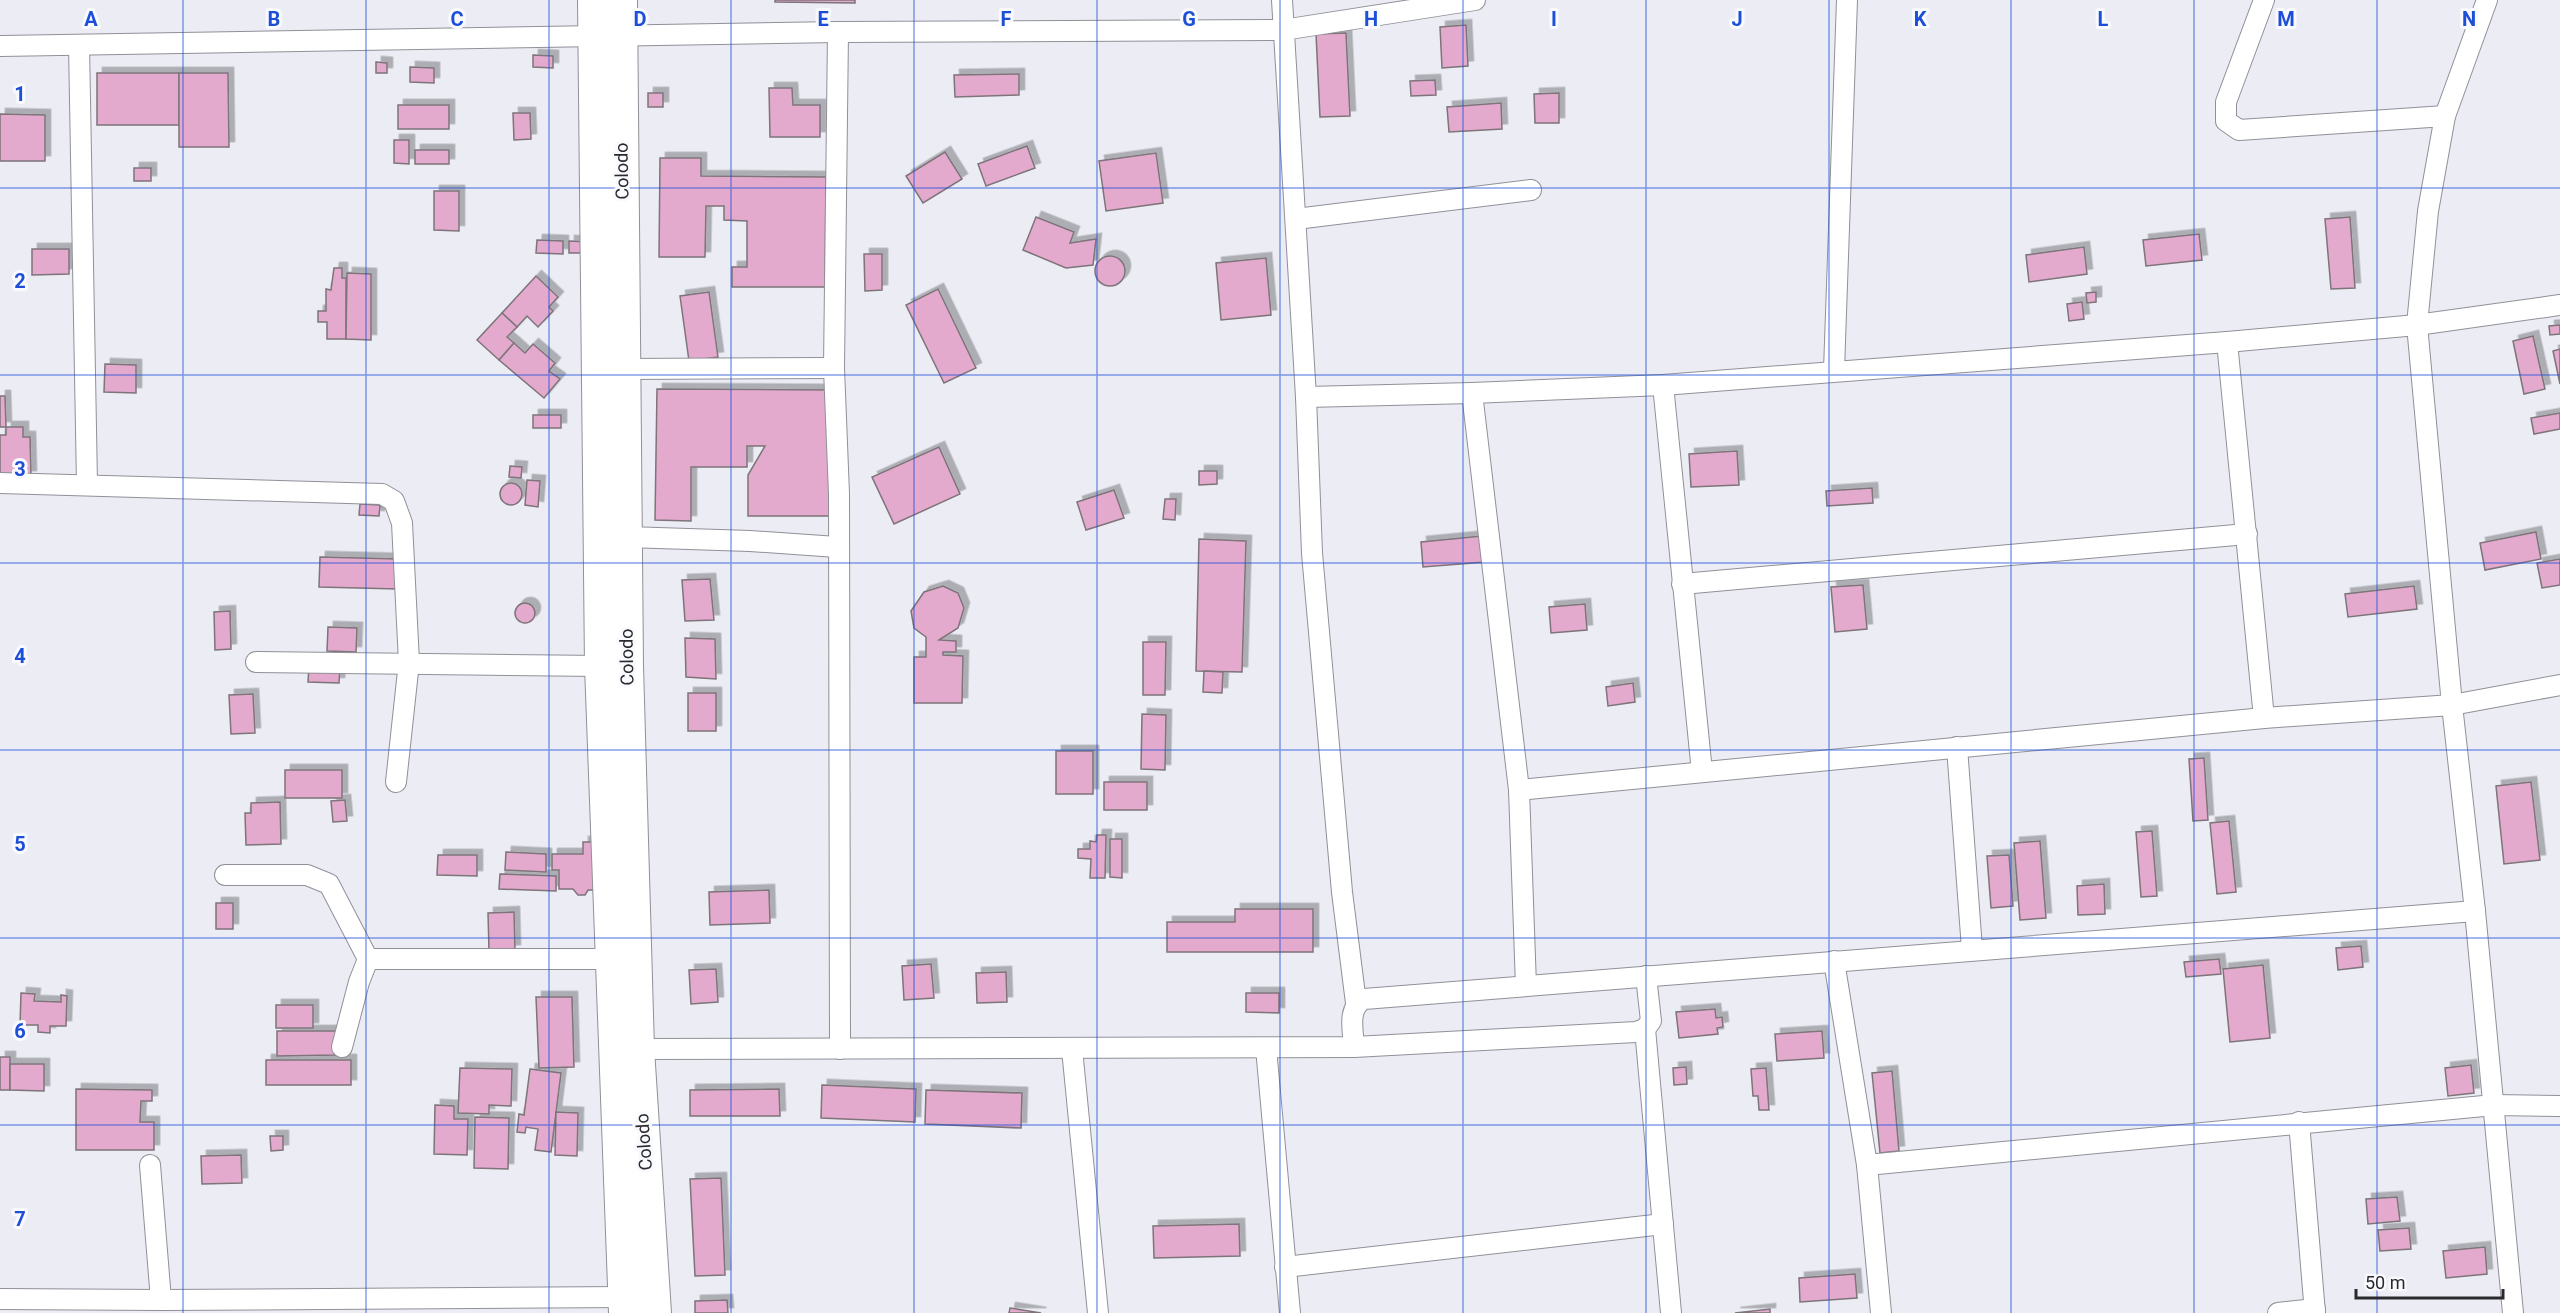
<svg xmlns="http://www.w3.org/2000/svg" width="2560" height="1313" font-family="Roboto,sans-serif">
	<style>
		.building { fill: #e4aace; stroke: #7d7479; stroke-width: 1.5; filter: url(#shadow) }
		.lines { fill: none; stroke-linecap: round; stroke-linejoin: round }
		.street-casing { stroke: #909098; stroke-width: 22 }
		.primary-casing { stroke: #909098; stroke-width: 34 }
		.street { stroke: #fff; stroke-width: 20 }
		.primary { stroke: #fff; stroke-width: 32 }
		.grid { fill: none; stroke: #1d4ed8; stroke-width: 1.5; stroke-opacity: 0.55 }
		.labels { text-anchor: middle; stroke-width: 6; stroke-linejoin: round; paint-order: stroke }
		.street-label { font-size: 18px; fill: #2a2a2e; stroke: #f9fafd }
		.grid-label { font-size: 20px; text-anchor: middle; font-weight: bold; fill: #1d4ed8; stroke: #f9fafd; stroke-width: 6; stroke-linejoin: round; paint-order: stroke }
	</style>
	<defs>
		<filter id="shadow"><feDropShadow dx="5.5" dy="-5.5" stdDeviation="0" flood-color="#0004"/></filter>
	</defs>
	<rect width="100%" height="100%" fill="#ececf5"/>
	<g class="building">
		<polygon points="775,0 855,0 855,3 775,2"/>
		<polygon points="1466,25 1468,66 1442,68 1440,27"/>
		<polygon points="1346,33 1350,116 1320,117 1316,34"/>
		<polygon points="533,55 553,56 553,68 533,67"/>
		<polygon points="376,62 387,63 387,73 376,73"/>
		<polygon points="410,67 434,68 434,83 410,82"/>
		<rect x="97" y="73" width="82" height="52"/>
		<polygon points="179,73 228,73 229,147 179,147"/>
		<polygon points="1019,74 1019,95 955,97 954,75"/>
		<polygon points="1435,80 1436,95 1411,96 1410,81"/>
		<polygon points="769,88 792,88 793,105 820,105 820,137 770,137"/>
		<rect x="648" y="93" width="15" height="14"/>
		<polygon points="1559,93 1559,123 1535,123 1534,94"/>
		<polygon points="1501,103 1502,129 1449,132 1447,107"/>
		<rect x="398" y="105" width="51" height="24"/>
		<polygon points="513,113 530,113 531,139 514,140"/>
		<polygon points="0,114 45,115 45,161 0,161"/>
		<polygon points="394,140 409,140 409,164 394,163"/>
		<polygon points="1027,146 1035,168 986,186 978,164"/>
		<rect x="415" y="150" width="34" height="14"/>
		<polygon points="945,152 962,179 923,203 906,176"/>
		<polygon points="1156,153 1163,203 1106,211 1099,161"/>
		<polygon points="660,158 701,158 701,176 826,177 825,287 732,287 732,267 747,267 747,221 724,220 724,206 706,206 705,257 659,257"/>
		<rect x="134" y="168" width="17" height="13"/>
		<polygon points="434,191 459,191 459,231 434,230"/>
		<polygon points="1036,217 1074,232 1070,243 1096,239 1093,265 1066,268 1023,250"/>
		<polygon points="2350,217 2355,288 2331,289 2325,219"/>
		<polygon points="2199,234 2202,260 2146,266 2143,240"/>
		<polygon points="537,240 563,241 563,254 536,253"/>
		<polygon points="569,241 589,242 589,253 569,253"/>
		<polygon points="2084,247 2087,274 2029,282 2026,255"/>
		<polygon points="32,249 69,249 69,274 32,275"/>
		<polygon points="864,254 882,254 882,290 865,291"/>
		<circle cx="1110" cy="271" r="15"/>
		<polygon points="1266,258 1271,315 1221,320 1216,263"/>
		<polygon points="334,268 342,268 342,278 346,278 346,339 327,339 327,322 318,322 318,311 326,311 326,289 331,290"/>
		<polygon points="347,273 371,274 371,340 346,339"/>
		<polygon points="536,276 558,297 549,307 553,311 538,327 527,316 517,327 502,313"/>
		<polygon points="938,289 976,368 944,383 906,305"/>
		<polygon points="709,292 718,357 689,361 680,296"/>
		<polygon points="2096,292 2096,302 2087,303 2086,293"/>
		<polygon points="2082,302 2084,319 2069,321 2067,304"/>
		<polygon points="502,313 517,327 507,337 514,343 499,360 477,340"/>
		<polygon points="2560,325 2560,334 2550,335 2549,326"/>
		<polygon points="2533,336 2545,389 2524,394 2513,341"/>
		<polygon points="514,343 525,353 533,344 555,363 549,371 560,379 544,398 499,360"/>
		<polygon points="2560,349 2560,384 2553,351"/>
		<polygon points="105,364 136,365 136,393 104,392"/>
		<polygon points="657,389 833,390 832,516 748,516 748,475 765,446 747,446 747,467 691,467 691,521 655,520"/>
		<polygon points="0,396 5,396 6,427 0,427"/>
		<polygon points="2560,413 2560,429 2534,434 2531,418"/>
		<rect x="533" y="415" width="28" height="13"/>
		<polygon points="6,427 23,427 23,437 30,437 31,476 0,477 0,435 6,435"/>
		<polygon points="939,447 960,494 894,524 872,477"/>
		<polygon points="1737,451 1739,485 1691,487 1689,454"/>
		<polygon points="510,466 522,467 521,478 509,477"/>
		<polygon points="1199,471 1217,471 1217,484 1199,485"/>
		<polygon points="527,480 540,481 538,507 525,505"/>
		<circle cx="511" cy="494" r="11"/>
		<polygon points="1872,488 1873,503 1827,506 1826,491"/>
		<polygon points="1114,490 1124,518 1086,530 1077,502"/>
		<polygon points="1165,499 1176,499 1175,520 1163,519"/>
		<polygon points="360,504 380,505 379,516 359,515"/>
		<polygon points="2536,532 2541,559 2485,570 2480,543"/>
		<polygon points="1482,536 1485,562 1423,567 1421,542"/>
		<polygon points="1199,539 1246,541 1242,672 1196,671"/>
		<polygon points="320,557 399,559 398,589 319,587"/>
		<polygon points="2560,559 2560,585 2542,588 2537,563"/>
		<polygon points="710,579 714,620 685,621 682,580"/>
		<polygon points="1863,585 1867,629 1835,632 1831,587"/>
		<polygon points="943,586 958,593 964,608 958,628 939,640 956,641 956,652 943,652 943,655 963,656 962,703 914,703 914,657 926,657 926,637 914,628 911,611 924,592"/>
		<polygon points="2414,586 2417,609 2348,617 2345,594"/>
		<circle cx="525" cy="613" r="10"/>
		<polygon points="1585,604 1587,630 1551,633 1549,607"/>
		<polygon points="230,611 231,649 215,650 214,612"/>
		<polygon points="328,627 357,628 356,652 327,651"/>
		<polygon points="685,638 715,639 716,679 686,677"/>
		<polygon points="1143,642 1166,642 1165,695 1143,695"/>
		<polygon points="309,666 340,667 339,683 308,682"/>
		<polygon points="1204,671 1223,672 1222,693 1203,692"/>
		<polygon points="1633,683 1635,702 1608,706 1606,687"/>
		<rect x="688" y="693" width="28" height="38"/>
		<polygon points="253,694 255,733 231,734 229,695"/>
		<polygon points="1142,714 1166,715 1165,770 1141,769"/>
		<rect x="1056" y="751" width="37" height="43"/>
		<polygon points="2204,758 2208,820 2193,821 2189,759"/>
		<rect x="285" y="770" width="57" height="28"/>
		<rect x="1104" y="782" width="43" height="28"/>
		<polygon points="2531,782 2540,860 2504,864 2496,786"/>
		<polygon points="345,800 347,821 333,822 331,801"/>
		<polygon points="280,802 281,844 246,845 245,813 251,813 251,803"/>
		<polygon points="2229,821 2236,892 2217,894 2210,823"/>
		<polygon points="2152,831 2157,896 2141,897 2136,832"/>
		<polygon points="1097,835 1106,835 1105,878 1090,878 1091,859 1078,858 1078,849 1090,849 1090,841 1096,842"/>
		<polygon points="1110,839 1122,839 1122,878 1110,877"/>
		<polygon points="2040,841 2046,918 2020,920 2014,843"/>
		<polygon points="583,842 596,842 596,890 588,890 585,895 578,895 573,889 559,889 559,870 552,870 552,854 583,854"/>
		<polygon points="506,852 546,854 546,872 505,870"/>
		<polygon points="438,855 477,855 477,876 437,875"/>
		<polygon points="2009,855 2013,906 1991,908 1987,856"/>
		<polygon points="500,874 556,876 556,891 499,889"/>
		<polygon points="2104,884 2105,914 2078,915 2077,886"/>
		<polygon points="769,890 770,923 710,925 709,892"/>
		<rect x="216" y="903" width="17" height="26"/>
		<polygon points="1235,909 1313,909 1313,952 1167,952 1167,922 1235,922"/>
		<polygon points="514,912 515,950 489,951 488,913"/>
		<polygon points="2361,946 2363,967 2338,970 2336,948"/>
		<polygon points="2219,959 2221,974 2186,977 2184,962"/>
		<polygon points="931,964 934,998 904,1000 902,966"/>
		<polygon points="2263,965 2270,1038 2230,1042 2223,969"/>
		<polygon points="716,969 718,1002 691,1004 689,970"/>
		<polygon points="1006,972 1007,1002 977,1003 976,973"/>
		<polygon points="21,993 35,994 34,1001 61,1002 61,995 67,996 66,1026 50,1026 50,1033 38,1032 38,1025 20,1025"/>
		<polygon points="1246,993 1279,993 1279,1013 1246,1012"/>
		<polygon points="536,997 572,997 574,1067 539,1068"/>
		<rect x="276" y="1005" width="37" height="23"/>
		<polygon points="1715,1009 1716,1018 1722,1017 1723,1027 1717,1028 1718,1034 1679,1038 1676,1012"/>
		<polygon points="277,1031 336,1031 336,1055 277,1056"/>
		<polygon points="1822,1031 1824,1058 1777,1061 1775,1034"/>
		<rect x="0" y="1057" width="10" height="33"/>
		<rect x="266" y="1060" width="85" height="25"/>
		<polygon points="10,1064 44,1064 44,1091 10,1090"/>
		<polygon points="2471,1065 2474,1093 2448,1096 2445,1068"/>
		<polygon points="1686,1067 1687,1084 1674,1085 1673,1068"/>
		<polygon points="460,1068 512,1069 511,1106 489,1105 489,1114 458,1113"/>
		<polygon points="1766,1068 1769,1110 1759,1110 1758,1096 1753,1096 1751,1069"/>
		<polygon points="530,1069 561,1073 551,1152 535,1150 538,1129 526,1127 525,1133 517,1132 519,1114 524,1115"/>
		<polygon points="1892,1071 1899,1151 1880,1153 1872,1073"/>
		<polygon points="822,1085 916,1089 915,1122 821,1118"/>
		<polygon points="76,1089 152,1090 152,1101 141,1101 140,1122 154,1122 154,1150 76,1150"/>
		<polygon points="779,1089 780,1116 690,1116 690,1090"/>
		<polygon points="926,1090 1022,1093 1021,1128 925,1124"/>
		<polygon points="435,1105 454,1106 454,1119 468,1119 467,1155 434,1154"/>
		<polygon points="556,1112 578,1113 577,1156 555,1155"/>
		<polygon points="475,1117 509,1118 508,1169 474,1168"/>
		<polygon points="270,1136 283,1136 283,1150 271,1151"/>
		<polygon points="241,1155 242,1183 202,1184 201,1156"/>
		<polygon points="721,1178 725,1275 695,1276 690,1179"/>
		<polygon points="2397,1197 2400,1221 2368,1224 2366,1199"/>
		<polygon points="1239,1224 1240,1256 1154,1258 1153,1226"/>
		<polygon points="2409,1228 2411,1249 2380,1251 2378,1230"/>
		<polygon points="2485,1247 2487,1274 2446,1278 2443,1251"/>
		<polygon points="1855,1274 1857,1298 1800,1302 1799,1278"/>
		<polygon points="727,1300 728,1313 695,1313 695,1301"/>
		<polygon points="1010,1308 1041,1313 1009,1313"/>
		<polygon points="1770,1309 1770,1313 1735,1313"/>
	</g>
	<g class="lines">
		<g class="street-casing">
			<g id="street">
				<polyline points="1282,0 1306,397 1312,553 1342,892 1356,1003"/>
				<polyline points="2264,0 2226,102 2226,121 2239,130 2445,116"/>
				<polyline points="2487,0 2445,116 2428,211 2417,325 2452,705 2475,911 2513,1313"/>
				<polyline points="838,32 834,368 839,494 840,1049"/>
				<polyline points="79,45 87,484"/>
				<polyline points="0,46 838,32 1283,30 1475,0"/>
				<polyline points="1296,219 1531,190"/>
				<polyline points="2227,342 2264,718"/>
				<polyline points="624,369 834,368"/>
				<polyline points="1834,370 1847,0"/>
				<polyline points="1663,385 1702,772"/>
				<polyline points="1472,393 1519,790 1526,986"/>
				<polyline points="1306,397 1472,393 1663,385 2227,342 2417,325 2560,305"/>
				<polyline points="0,483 382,494 394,501 402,523 409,662 396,782"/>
				<polyline points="627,537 750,541 837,547"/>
				<polyline points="1682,584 2247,534"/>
				<polyline points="256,662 601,666"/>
				<polyline points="1957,747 1972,949"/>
				<polyline points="1519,790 2264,718 2452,705 2560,685"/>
				<polyline points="225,875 307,875 329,884 368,959"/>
				<polyline points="1834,961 1867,1165 1881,1313"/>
				<polyline points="1645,1029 1671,1313"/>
				<polyline points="342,1047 359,982 368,959 611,959"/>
				<path d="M1354 1047C1353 1030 1347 1008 1364 999L2475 911"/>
				<polyline points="1266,1048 1290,1313"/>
				<polyline points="638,1049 1354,1047 1636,1032 1645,1029 1651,1021 1646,976"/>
				<polyline points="1072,1049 1098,1313"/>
				<polyline points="2299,1122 2315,1313"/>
				<polyline points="1867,1165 2494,1105 2560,1106"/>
				<polyline points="1285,1267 1663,1224"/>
				<polyline points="0,1299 161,1300 150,1165"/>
				<polyline points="161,1300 625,1297"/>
				<polyline points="2278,1313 2315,1309"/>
			</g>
		</g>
		<g class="primary-casing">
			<g id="primary">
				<polyline points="594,0 601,666 625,1313"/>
				<polyline points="621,0 627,666 638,1049 655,1313"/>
			</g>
		</g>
		<use href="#street" class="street"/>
		<use href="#primary" class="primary"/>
	</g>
	<path class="grid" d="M183 0V1313M366 0V1313M549 0V1313M731 0V1313M914 0V1313M1097 0V1313M1280 0V1313M1463 0V1313M1646 0V1313M1829 0V1313M2011 0V1313M2194 0V1313M2377 0V1313M0 188H2560M0 375H2560M0 563H2560M0 750H2560M0 938H2560M0 1125H2560"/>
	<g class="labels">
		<g class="street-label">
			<text transform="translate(622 171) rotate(-91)" y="6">Colodo</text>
			<text transform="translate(627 657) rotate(-91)" y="6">Colodo</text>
			<text transform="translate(644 1142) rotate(-94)" y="6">Colodo</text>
		</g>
	</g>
	<g class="grid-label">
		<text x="91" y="26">A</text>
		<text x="274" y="26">B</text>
		<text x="457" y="26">C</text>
		<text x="640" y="26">D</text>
		<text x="823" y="26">E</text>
		<text x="1006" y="26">F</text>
		<text x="1189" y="26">G</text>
		<text x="1371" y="26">H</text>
		<text x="1554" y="26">I</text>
		<text x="1737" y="26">J</text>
		<text x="1920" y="26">K</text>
		<text x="2103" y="26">L</text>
		<text x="2286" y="26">M</text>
		<text x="2469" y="26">N</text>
		<text x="20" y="101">1</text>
		<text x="20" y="288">2</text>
		<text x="20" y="476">3</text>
		<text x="20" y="663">4</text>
		<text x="20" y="851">5</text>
		<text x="20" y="1038">6</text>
		<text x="20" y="1226">7</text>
	</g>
	<path d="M2356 1289v9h147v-9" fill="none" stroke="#2a2a2e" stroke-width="3"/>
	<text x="2365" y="1289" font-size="18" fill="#2a2a2e" stroke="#f9fafd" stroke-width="4.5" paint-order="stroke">50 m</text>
</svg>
